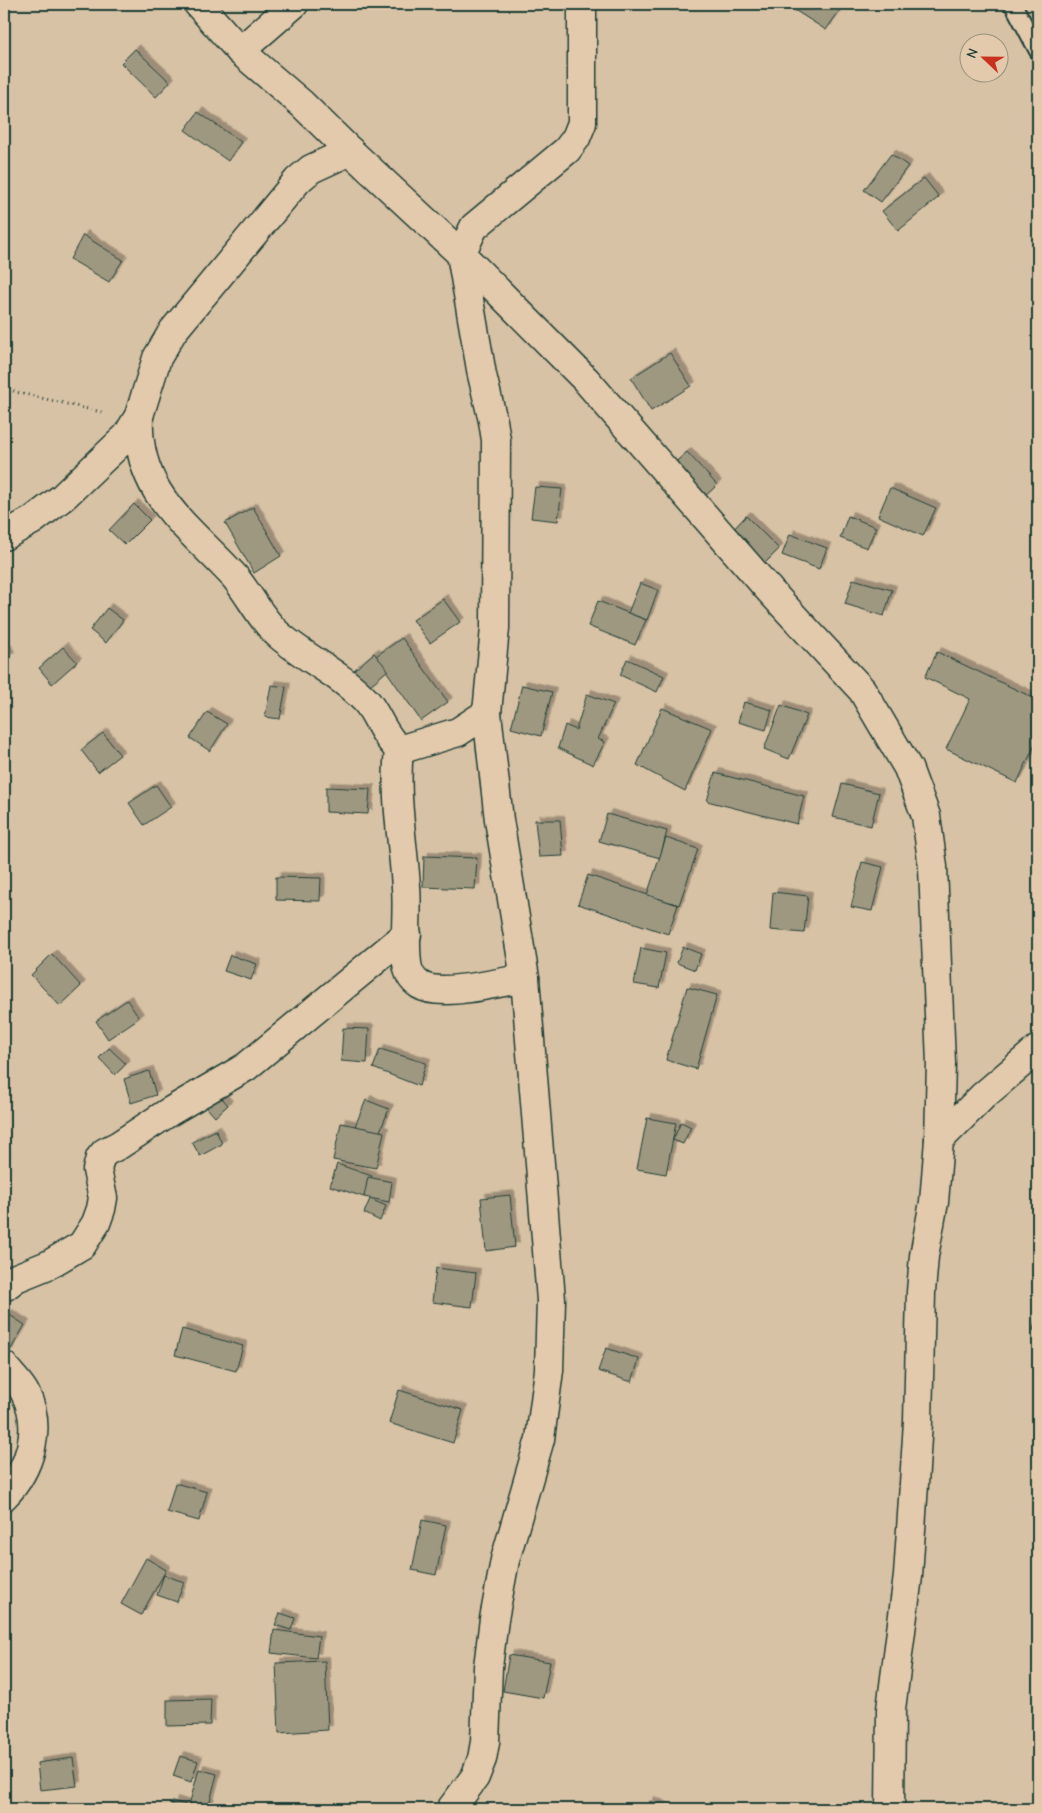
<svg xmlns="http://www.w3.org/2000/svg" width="1042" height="1813" font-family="'Comic Neue',sans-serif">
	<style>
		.building { fill: #9f9881; stroke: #1f3d34; filter: url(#shadow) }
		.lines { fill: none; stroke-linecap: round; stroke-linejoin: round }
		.service-casing { stroke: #1f3d34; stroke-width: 20 }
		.minor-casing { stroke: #1f3d34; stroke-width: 31 }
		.path { stroke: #1f3d34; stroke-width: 3; stroke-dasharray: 1 4; stroke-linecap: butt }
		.service { stroke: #e4caac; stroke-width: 16 }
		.minor { stroke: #e4caac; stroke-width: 28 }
	</style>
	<defs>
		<filter id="shadow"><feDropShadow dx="4.5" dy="-4.5" stdDeviation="0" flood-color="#0004"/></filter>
	</defs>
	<rect width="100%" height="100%" fill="#d8c2a5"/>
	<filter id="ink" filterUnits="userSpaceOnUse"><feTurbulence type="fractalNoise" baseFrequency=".02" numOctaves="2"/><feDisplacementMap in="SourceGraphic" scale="10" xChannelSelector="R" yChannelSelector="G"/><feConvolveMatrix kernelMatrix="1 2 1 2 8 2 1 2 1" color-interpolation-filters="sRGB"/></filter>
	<g filter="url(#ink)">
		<g class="building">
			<polygon points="785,4 844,4 826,30"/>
			<polygon points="135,49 170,82 156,97 121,63"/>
			<polygon points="198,112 241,142 228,161 185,130"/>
			<polygon points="891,154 908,166 881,202 864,190"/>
			<polygon points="924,178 939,197 898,231 882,211"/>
			<polygon points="83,235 123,260 109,282 70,259"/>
			<polygon points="670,353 691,386 651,411 631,378"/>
			<polygon points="687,452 717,485 698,503 668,469"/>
			<polygon points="535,487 562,489 558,521 531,518"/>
			<polygon points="890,488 936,508 923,536 878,516"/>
			<polygon points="134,504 150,520 125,545 109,530"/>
			<polygon points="253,507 281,556 254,573 225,523"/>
			<polygon points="746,516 779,549 763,565 730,533"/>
			<polygon points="848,516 876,527 867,548 840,538"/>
			<polygon points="790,534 827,548 819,569 782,555"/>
			<polygon points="853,579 892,590 884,616 845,604"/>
			<polygon points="640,583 658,590 647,620 628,613"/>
			<polygon points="443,599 460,622 430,643 413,620"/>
			<polygon points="598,601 646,620 635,645 588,626"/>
			<polygon points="107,608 123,620 106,643 90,630"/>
			<polygon points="402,638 448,702 421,721 376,656"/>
			<polygon points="4,645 10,656 4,660"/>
			<polygon points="63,647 77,662 52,684 39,668"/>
			<polygon points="937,652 1038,700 1038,738 1017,783 946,749 970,699 925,677"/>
			<polygon points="374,653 388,670 368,687 354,670"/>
			<polygon points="627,659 664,676 657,692 620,675"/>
			<polygon points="271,685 286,687 280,719 265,717"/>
			<polygon points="522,685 552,692 541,736 511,728"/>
			<polygon points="587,694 614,704 598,739 605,742 593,765 558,748 565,725 576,730"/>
			<polygon points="744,702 772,710 766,730 738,722"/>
			<polygon points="781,705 807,715 789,759 764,749"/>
			<polygon points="662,708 712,729 685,791 637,765"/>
			<polygon points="207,712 227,724 210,751 190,738"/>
			<polygon points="103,733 120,755 98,772 81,750"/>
			<polygon points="715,773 804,796 797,824 707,801"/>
			<polygon points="842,784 879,793 871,826 833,817"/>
			<polygon points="156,785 171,807 144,825 129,803"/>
			<polygon points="326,787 370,789 368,814 326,812"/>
			<polygon points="607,814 667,831 660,858 599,841"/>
			<polygon points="535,820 560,820 563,856 539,857"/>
			<polygon points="666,838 698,849 679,905 647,895"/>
			<polygon points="424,856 477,858 475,889 423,887"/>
			<polygon points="862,862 883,867 872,911 851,907"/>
			<polygon points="588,875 678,905 668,934 578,904"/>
			<polygon points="276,877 321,878 320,901 276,900"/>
			<polygon points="773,892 808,896 804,933 770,930"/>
			<polygon points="683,947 701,954 695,970 677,963"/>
			<polygon points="641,948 666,953 659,988 634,984"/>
			<polygon points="52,954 81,986 60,1006 31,975"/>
			<polygon points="230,955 257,964 251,980 224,971"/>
			<polygon points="687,987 717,995 696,1069 666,1060"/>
			<polygon points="127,1000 139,1018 108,1039 96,1021"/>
			<polygon points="343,1028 369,1029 367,1063 341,1061"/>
			<polygon points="109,1048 126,1064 115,1075 99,1058"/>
			<polygon points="380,1049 426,1063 419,1086 373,1068"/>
			<polygon points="149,1071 156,1095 131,1103 124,1079"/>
			<polygon points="212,1087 228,1105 215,1117 199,1099"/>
			<polygon points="366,1100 389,1109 378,1136 355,1126"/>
			<polygon points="647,1118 676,1123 666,1174 637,1169"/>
			<polygon points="681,1122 691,1127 683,1144 673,1140"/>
			<polygon points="341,1123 384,1132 376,1168 333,1160"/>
			<polygon points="216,1130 222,1144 200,1156 192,1142"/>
			<polygon points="337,1164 372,1176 364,1197 330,1186"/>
			<polygon points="368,1177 392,1182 389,1202 364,1197"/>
			<polygon points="510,1195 515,1247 486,1251 481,1198"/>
			<polygon points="370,1199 386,1206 380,1221 364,1213"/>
			<polygon points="436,1268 476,1273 472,1307 432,1302"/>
			<polygon points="1038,1307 1038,1332 1033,1330"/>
			<polygon points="8,1314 25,1325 8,1354 4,1351 4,1321"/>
			<polygon points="182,1329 243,1346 236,1371 175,1355"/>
			<polygon points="606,1348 639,1359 632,1382 598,1371"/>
			<polygon points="399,1390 463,1410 453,1443 389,1423"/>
			<polygon points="175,1483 207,1492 199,1521 167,1512"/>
			<polygon points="422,1520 446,1525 436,1575 412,1570"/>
			<polygon points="146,1558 166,1570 141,1615 121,1604"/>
			<polygon points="164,1575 184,1582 177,1602 157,1595"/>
			<polygon points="280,1613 295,1618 291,1630 275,1625"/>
			<polygon points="274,1630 319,1636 316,1658 271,1653"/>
			<polygon points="509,1655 550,1662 543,1698 503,1691"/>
			<polygon points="325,1661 328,1730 279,1733 276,1663"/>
			<polygon points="211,1699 210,1725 167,1726 167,1700"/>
			<polygon points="180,1756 198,1761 191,1782 173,1776"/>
			<polygon points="73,1758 77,1786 40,1790 37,1763"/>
			<polygon points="199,1769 217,1774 208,1809 188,1809"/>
			<polygon points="173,1801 186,1805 185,1809 171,1809"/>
			<polygon points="650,1801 668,1809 647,1809"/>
		</g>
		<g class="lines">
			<g class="service-casing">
				<polyline id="service" points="1013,4 1038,51"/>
			</g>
			<g class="minor-casing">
				<g id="minor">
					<polyline points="198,4 240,51 302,104 350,151 461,254 586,380 771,592 862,690 908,768 926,816 933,867 941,1063 939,1140 934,1202 924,1256 921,1292 918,1422 908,1576 891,1709 890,1809"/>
					<polyline points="240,51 294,4"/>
					<path d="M139 416C135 493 187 525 234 576 250 595 261 620 280 636 307 659 340 674 365 700 374 709 379 724 387 735 390 740 395 745 399 750 394 796 403 841 406 887 408 912 404 938 407 963 408 972 412 980 420 985 440 998 501 982 525 978"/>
					<polyline points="4,536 33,520 63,497 127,436 139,416 157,358 173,331 298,180 311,169 350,151"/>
					<polyline points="399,750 458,732 487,713"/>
					<polyline points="939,1140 983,1096 1038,1049"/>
					<polyline points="4,1287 16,1278 48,1265 82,1245 96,1223 101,1209 103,1198 97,1170 100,1158 105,1152 119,1145 169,1112 246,1067 407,934"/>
					<path d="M4 1366C10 1375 20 1383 25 1393 43 1428 30 1470 4 1496"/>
					<polyline points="451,1809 475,1777 482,1759 485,1742 488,1667 494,1619 505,1560 540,1439 549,1370 551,1300 525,978 499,820 487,713 495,628 496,440 493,421 482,375 461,254 474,227 567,150 576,138 582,123 582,4"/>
				</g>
			</g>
			<polyline class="path" points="4,387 16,392 105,413"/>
			<use href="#service" class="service"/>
			<use href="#minor" class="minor"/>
		</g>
	</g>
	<rect width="1042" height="1813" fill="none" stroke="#e4caac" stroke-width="20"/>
	<rect x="10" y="10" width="1022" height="1793" fill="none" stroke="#1f3d34" stroke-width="2" filter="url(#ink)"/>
	<g transform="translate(984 58) rotate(292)"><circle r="24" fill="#e4caac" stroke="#95927c"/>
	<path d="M0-4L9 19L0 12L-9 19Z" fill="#c8321e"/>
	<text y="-8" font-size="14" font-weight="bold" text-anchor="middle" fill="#1f3d34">N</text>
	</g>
</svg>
